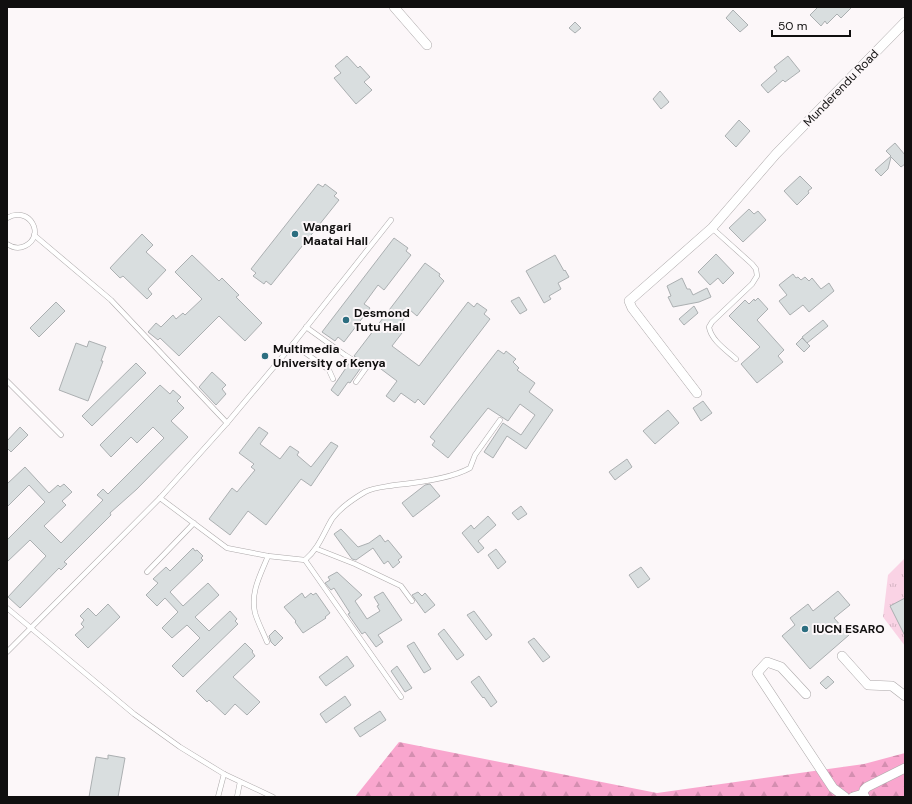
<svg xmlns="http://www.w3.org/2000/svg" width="912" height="804" font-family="'DM Sans',sans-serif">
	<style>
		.grass { fill: url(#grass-tufts) }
		.forest { fill: url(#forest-firs) }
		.building { fill: #d9dedf; stroke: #abafb1 }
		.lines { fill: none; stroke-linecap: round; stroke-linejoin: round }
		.service-casing { stroke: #ada9aa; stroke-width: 5.5 }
		.minor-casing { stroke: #ada9aa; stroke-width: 10 }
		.service { stroke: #fff; stroke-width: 4.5 }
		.minor { stroke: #fff; stroke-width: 9 }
		.poi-dot { fill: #2c6e80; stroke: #fcf7f9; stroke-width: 1.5 }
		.labels { text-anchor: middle; stroke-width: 4; stroke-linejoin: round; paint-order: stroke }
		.street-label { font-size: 12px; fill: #100f0f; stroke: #fcf7f9 }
		.poi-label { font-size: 12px; font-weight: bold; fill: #100f0f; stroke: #fcf7f9; text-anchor: start }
	</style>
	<defs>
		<pattern id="grass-tufts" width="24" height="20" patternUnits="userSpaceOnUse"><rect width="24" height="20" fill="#fad3e5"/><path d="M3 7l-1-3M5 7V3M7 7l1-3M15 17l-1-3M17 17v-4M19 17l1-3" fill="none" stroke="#d5b4c3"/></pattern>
		<pattern id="forest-firs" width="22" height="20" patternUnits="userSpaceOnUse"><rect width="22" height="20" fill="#f9a6ce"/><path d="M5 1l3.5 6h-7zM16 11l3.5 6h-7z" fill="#d48eb0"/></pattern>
	</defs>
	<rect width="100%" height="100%" fill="#fcf7f9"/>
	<polygon class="grass" points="905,558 905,646 883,617 888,575"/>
	<polygon class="forest" points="399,742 657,793 864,764 905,753 905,797 355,797"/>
	<g class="building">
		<polygon points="818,7 852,7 841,18 837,14 827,24 825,21 821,26 810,15"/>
		<polygon points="733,10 748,25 740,32 726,18"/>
		<polygon points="575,22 581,28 575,33 569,28"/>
		<polygon points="347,56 358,68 360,66 370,77 364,82 372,90 356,104 334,78 341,73 335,66"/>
		<polygon points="788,56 800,71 785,82 783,80 768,93 761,85 777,71 774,67"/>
		<polygon points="660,91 669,102 661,109 653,99"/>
		<polygon points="739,120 750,131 736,147 725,136"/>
		<polygon points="895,143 905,155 905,164 901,167 891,157 888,169 881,176 875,170 891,156 886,151"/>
		<polygon points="800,176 812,188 808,191 809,193 797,205 784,191"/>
		<polygon points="318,184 323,187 325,184 337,193 334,196 339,200 271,285 266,281 264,284 253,276 256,273 251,269"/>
		<polygon points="749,209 754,214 758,211 766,220 743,242 729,228"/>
		<polygon points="142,234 153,245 146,252 166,270 148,289 152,294 147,299 123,276 120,278 110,268"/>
		<polygon points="394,238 408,248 406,251 411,255 384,290 378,285 364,304 370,308 344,342 338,337 335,341 322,332"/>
		<polygon points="716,254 734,273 723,284 718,278 710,285 698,272"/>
		<polygon points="192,255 219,281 222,278 239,295 236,297 262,323 245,341 219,316 179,356 160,338 158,340 148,332 156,323 161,327 173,315 176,319 183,313 185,315 202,299 175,272"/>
		<polygon points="555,255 564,271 565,270 569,277 558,283 561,289 549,296 551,299 544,303 526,271"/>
		<polygon points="425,263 440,274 439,276 444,281 417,316 410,310 396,329 402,333 392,346 419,366 468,302 474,307 477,303 487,310 484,314 490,319 424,405 418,399 415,403 401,393 394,402 386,396 397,381 377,366 374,370 368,365 354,356"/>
		<polygon points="793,274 796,278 798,277 801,280 805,277 809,281 812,278 821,289 829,283 834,291 809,312 803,305 790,315 779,301 787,295 779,285"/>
		<polygon points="682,278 687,289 690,289 693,295 707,288 711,297 699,302 673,307 668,297 671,296 667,286"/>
		<polygon points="519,297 527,310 520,314 511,301"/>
		<polygon points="758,298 768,309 757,320 784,350 778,356 783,362 757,383 741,364 760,347 729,316 745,300 749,304 754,299 755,301"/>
		<polygon points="56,302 65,311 39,337 30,328"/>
		<polygon points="694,306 698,313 684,325 679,319"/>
		<polygon points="823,320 828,326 807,343 802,337"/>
		<polygon points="802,338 810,346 804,352 796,344"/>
		<polygon points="89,341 106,347 101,361 103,361 88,401 59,390 76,343 87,347"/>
		<polygon points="498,350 504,354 506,351 516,359 513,362 519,368 517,370 535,383 529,392 553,410 526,449 507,436 493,458 484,452 503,423 521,435 535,415 520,404 508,421 488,408 448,458 432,445 435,441 430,437"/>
		<polygon points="350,362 360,369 350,383 348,382 338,396 331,390"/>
		<polygon points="136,363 146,373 92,426 82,416"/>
		<polygon points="212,372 226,385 222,389 226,394 216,405 199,387"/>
		<polygon points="160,385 170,394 173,390 181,397 177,401 184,408 171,421 188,437 137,489 110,513 111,515 64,562 67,564 61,570 59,568 20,608 8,597 46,556 30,540 7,562 7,540 45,502 29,485 7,507 7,484 25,467 49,493 58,485 60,487 64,484 72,492 62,501 66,505 44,526 61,543 103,500 97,495 103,489 108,494 164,438 153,427 137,443 131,437 111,457 100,445"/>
		<polygon points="703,401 712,413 701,421 693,408"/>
		<polygon points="668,410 679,423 655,444 643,431"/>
		<polygon points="20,427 28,435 11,452 7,448 7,441"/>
		<polygon points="259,427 268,433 260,444 280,459 290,446 299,452 297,455 311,467 331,442 338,446 311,486 301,479 266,525 248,511 230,535 209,519 232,488 237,492 255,470 251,467 254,464 239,453"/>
		<polygon points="627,459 632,467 615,480 609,472"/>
		<polygon points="430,484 440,496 413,517 402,503 425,485"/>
		<polygon points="521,506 527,514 518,520 512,513"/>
		<polygon points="488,516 496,525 478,541 484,548 478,553 462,533 471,525 474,529"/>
		<polygon points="341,529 358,547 369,543 380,535 385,542 388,540 402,557 398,560 400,562 393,568 388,561 384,564 373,548 356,560 352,559 334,534"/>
		<polygon points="193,548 195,551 197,550 203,556 201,558 203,560 170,592 183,606 208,583 219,595 195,617 209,631 230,611 237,619 235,621 238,624 183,677 172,666 200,638 187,625 172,638 162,628 178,612 165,598 157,606 146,595 158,583 153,579 166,567 170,571"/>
		<polygon points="496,549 506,562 498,569 488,555"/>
		<polygon points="641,567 650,579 638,588 629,575"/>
		<polygon points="337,572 362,595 355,601 367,619 380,611 377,606 379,605 374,597 383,592 402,620 378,635 383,642 376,647 365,632 362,634 348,614 350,613 334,588 331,590 325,583 330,580 328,577"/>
		<polygon points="838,591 850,605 834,618 849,635 810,669 782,636 795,625 790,618 808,604 813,611"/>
		<polygon points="418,592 422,596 425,593 435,605 425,613 412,595"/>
		<polygon points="302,593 305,598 311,593 313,595 316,593 330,613 325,617 326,618 303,633 295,622 296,621 284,607"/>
		<polygon points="905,598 905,636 890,606"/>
		<polygon points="108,604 120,617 88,648 75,635 84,627 81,624 84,620 80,616 88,608 96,616"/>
		<polygon points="474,611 492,635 486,640 467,615"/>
		<polygon points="444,629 464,655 457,660 438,634"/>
		<polygon points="275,630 283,638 275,646 271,642 269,636"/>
		<polygon points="534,638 550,657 543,662 528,642"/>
		<polygon points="414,642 431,669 424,673 407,646"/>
		<polygon points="245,643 253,651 252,652 255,656 233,677 260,702 247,715 235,704 225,715 209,700 207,702 196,691"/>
		<polygon points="347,656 354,666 326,686 319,677"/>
		<polygon points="397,666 412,688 405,692 391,671"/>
		<polygon points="479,676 497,702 491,707 484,697 483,698 471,682"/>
		<polygon points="828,676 834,682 826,689 820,683"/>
		<polygon points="345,696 351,705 326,723 320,714"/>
		<polygon points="380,711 386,720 360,737 354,728"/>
		<polygon points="108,755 125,758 118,797 89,797 96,757 108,759"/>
	</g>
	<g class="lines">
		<g class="service-casing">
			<g id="service">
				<path d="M7 218C30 205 46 236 25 246 19 249 13 248 7 244"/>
				<path d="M712 228 752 264 756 269 757 276 752 284 712 322 709 327C711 340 726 350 736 359"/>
				<polyline points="34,235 111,300 227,423"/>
				<polyline points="306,327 345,355 366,368 356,382"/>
				<polyline points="293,344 329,370 333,379"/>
				<polyline points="7,381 61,435"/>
				<polyline points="160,498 227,548 268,556 305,560 401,697"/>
				<polyline points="317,549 355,564 401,586 412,601"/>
				<path d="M305 560C319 548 323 534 332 519 340 508 353 499 365 492 375 487 385 487 395 485 416 483 452 478 470 468L475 455 500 420"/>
				<polyline points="147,572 194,523"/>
				<polyline points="7,608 134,714 180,747 224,774 273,797"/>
				<path d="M267 642C263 632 258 623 255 613 250 592 261 574 268 556"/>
				<polyline points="7,652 160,498 227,423 293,344 391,220"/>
				<polyline points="218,797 224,774"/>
				<polyline points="237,797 240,782"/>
			</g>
		</g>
		<g class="minor-casing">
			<g id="minor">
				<polyline points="394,7 427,45"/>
				<polyline points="697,393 632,308 629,301 712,228 776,154 905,22"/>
				<polyline points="842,656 868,685 892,686 905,696"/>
				<polyline points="806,694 781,667 767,662 757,673 833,788 845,797"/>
				<polyline points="853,797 863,794"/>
				<polyline points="865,797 863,794 864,790 867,787 905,768"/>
			</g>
		</g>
		<use href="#service" class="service"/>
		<use href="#minor" class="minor"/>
	</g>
	<g class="poi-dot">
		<circle cx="295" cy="234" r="4"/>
		<circle cx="346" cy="320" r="4"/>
		<circle cx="265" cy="356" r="4"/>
		<circle cx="805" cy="629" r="4"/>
	</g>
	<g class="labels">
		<g class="street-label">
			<text transform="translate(841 88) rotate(-46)" y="4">Munderendu Road</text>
		</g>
		<g class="poi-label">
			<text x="303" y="231">Wangari<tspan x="303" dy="14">Maatai Hall</tspan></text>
			<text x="354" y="317">Desmond<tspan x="354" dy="14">Tutu Hall</tspan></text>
			<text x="273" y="353">Multimedia<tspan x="273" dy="14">University of Kenya</tspan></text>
			<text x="813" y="633">IUCN ESARO</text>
		</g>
	</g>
	<rect width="912" height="804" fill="none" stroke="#100f0f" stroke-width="16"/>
	<path d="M772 30v6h78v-6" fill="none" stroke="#100f0f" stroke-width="2"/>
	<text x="778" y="30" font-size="12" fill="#100f0f" stroke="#fcf7f9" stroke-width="3" paint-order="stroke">50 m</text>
</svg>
